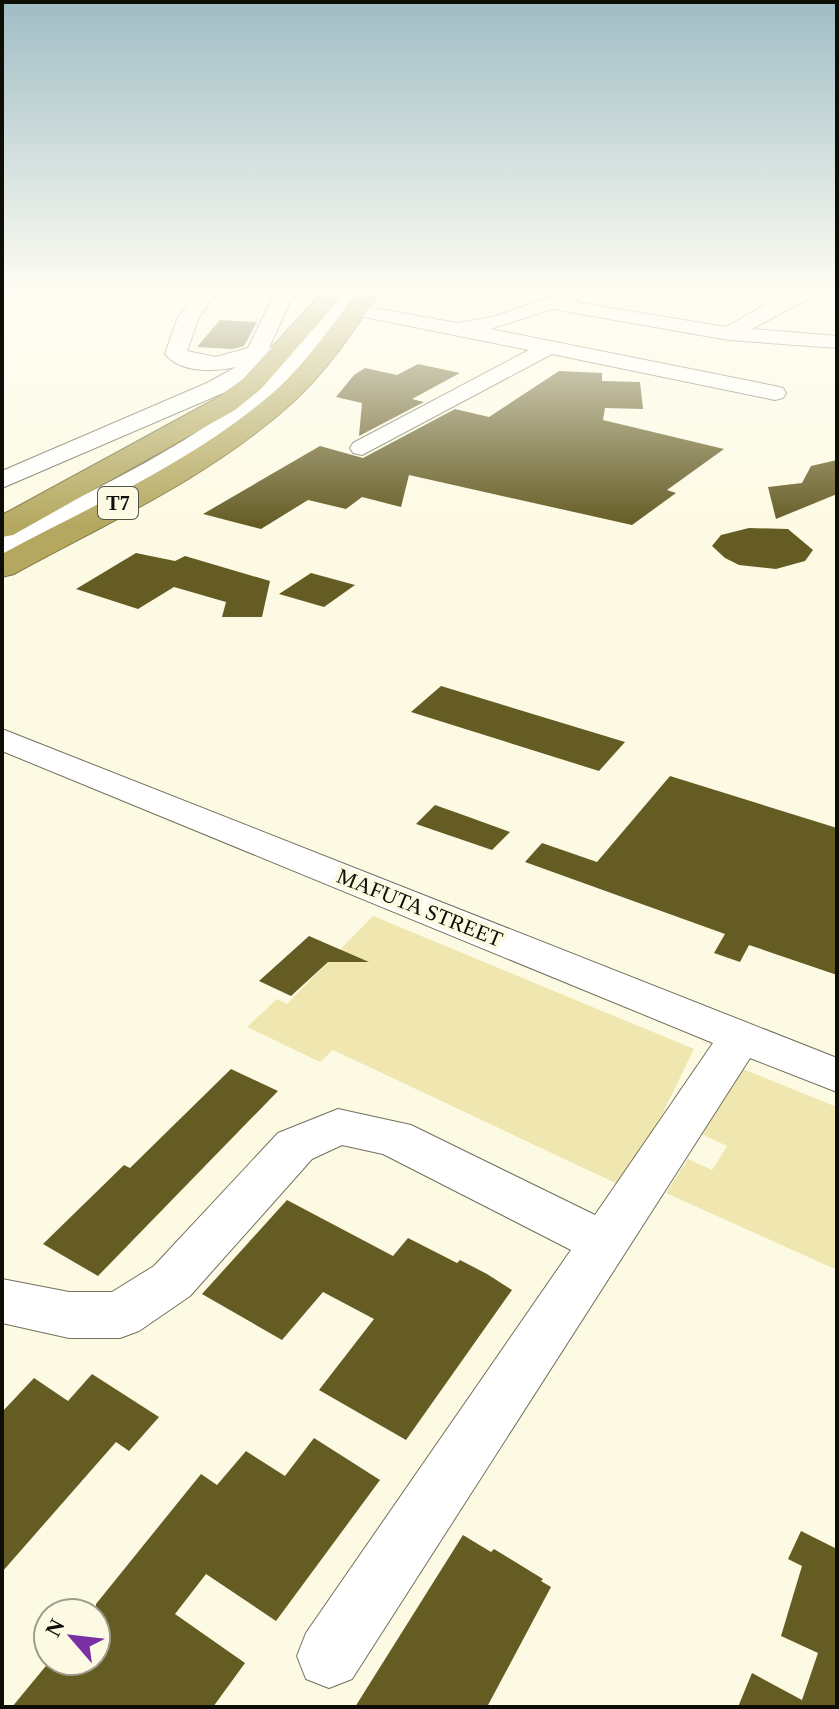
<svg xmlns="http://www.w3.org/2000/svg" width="839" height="1709" font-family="'Times New Roman',serif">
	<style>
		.green { fill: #efe6b0 }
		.building { fill: #655c24 }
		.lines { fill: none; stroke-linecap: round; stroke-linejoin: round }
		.minor-casing { stroke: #73705d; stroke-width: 2 }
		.highway-casing { stroke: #7a7240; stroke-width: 2 }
		.minor { fill: #fff; fill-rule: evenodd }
		.highway { fill: #b4a860; fill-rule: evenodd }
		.labels { text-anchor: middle; stroke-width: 8; stroke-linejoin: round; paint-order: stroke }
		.shield { fill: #fdfae4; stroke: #565449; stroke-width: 2 }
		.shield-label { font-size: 20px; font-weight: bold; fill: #0e0d06 }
		.street-label { font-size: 22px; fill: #0e0d06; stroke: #fdfae4 }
	</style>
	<rect width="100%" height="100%" fill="#fdfae4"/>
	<g class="green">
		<polygon points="373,916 694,1049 626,1188 333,1050 320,1062 247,1027 277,999 287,1004"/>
		<polygon points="743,1069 837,1107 837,1270 666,1193 688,1159 712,1170 727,1146 701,1134"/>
	</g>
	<g class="building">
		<polygon points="220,320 257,322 244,346 233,349 197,347"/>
		<polygon points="418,364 460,373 412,399 424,402 359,436 362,403 336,397 354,375 365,368 397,375"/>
		<polygon points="559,371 602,373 602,381 640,382 643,409 605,408 603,420 724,449 667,490 676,493 632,525 409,475 401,507 362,497 346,509 308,500 261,529 203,514 320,446 363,458 455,409 489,417"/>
		<polygon points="837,460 837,494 776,519 768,487 802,483 811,466"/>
		<polygon points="749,528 788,529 813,550 805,561 776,569 739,565 725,558 712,546 721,535"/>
		<polygon points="136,553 175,561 185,556 270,581 262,617 222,617 226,602 174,587 138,609 76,589"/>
		<polygon points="311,573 355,585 324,607 279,594"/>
		<polygon points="441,686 625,742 599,771 411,712"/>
		<polygon points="670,776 837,828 837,975 749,945 740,962 714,953 725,934 525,862 542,843 597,862"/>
		<polygon points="435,805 466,816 510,832 492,850 416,824"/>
		<polygon points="309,936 369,962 328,962 291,996 259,981"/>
		<polygon points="231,1069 278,1091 98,1276 43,1244 124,1165 130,1168"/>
		<polygon points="287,1200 393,1256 408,1238 457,1263 460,1260 487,1274 512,1290 406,1440 319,1390 374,1319 323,1292 282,1340 202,1294"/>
		<polygon points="92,1374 159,1417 129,1451 116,1442 2,1572 2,1412 34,1378 68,1401"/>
		<polygon points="314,1438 380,1480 276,1621 206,1574 175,1614 245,1663 213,1707 12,1707 50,1661 96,1661 96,1604 201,1474 217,1485 246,1451 285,1476"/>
		<polygon points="801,1531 837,1549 837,1707 738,1707 752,1673 802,1700 818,1653 781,1636 802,1566 788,1559"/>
		<polygon points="463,1535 491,1552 494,1549 543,1579 541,1581 551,1587 487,1707 355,1707"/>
	</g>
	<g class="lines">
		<g class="minor-casing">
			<g id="minor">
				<path d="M202 287H222L199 317 187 351 216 357 248 348 270 303 283 287H302L289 304 269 348 283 343 290 345 294 349 290 353 223 393 2 488V471L207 383 236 367C214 372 181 373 165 354L178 317Z"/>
				<path d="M344 287H363L351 304 457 323 493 317 577 288 587 294 574 302 726 327 779 297 803 287H829L752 329 837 336V348L729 340 552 309 490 329 775 386 783 388 786 393 783 398 775 400 552 354 362 455 353 453 350 448 353 443 529 350 355 315 346 310 288 383 227 433 120 496 2 555V536C95 488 197 445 274 372 300 347 321 316 344 287Z"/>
				<polygon points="2,729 837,1058 837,1092 750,1058 352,1679 329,1688 306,1679 297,1656 306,1633 571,1250 383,1154 342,1145 312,1159 190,1296 139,1331 120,1338 69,1338 2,1323 2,1279 69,1292 112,1292 154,1266 278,1133 338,1109 411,1125 595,1215 713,1043 2,751"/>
			</g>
		</g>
		<g class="highway-casing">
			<g id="highway">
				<polygon points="327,287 350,287 261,389 235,410 13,535 2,537 2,515 217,398 243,379"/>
				<path d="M361 287H383C356 327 329 369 293 402 212 476 109 522 14 574L2 577V554C95 504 195 461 275 391 308 361 333 323 361 287Z"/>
			</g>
		</g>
		<use href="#minor" class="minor"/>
		<use href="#highway" class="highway"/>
	</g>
	<linearGradient id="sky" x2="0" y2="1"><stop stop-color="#9fbcc4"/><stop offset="0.55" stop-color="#fefdf3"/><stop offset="1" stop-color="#fefdf3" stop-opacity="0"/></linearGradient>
	<rect width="839" height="526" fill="url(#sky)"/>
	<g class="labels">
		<rect class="shield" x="98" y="487" width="40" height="32" rx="6"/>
		<g class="shield-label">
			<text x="118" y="510">T7</text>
		</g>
		<g class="street-label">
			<text transform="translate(420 907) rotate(22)" y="8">MAFUTA STREET</text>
		</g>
	</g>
	<rect width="839" height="1709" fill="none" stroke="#0e0d06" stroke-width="8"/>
	<g transform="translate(72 1637) rotate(298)"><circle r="38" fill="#fdfae4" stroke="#9d9b8b" stroke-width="2"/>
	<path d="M0-6L14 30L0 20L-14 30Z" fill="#7830a3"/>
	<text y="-12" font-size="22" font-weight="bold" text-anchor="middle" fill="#0e0d06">N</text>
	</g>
</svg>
